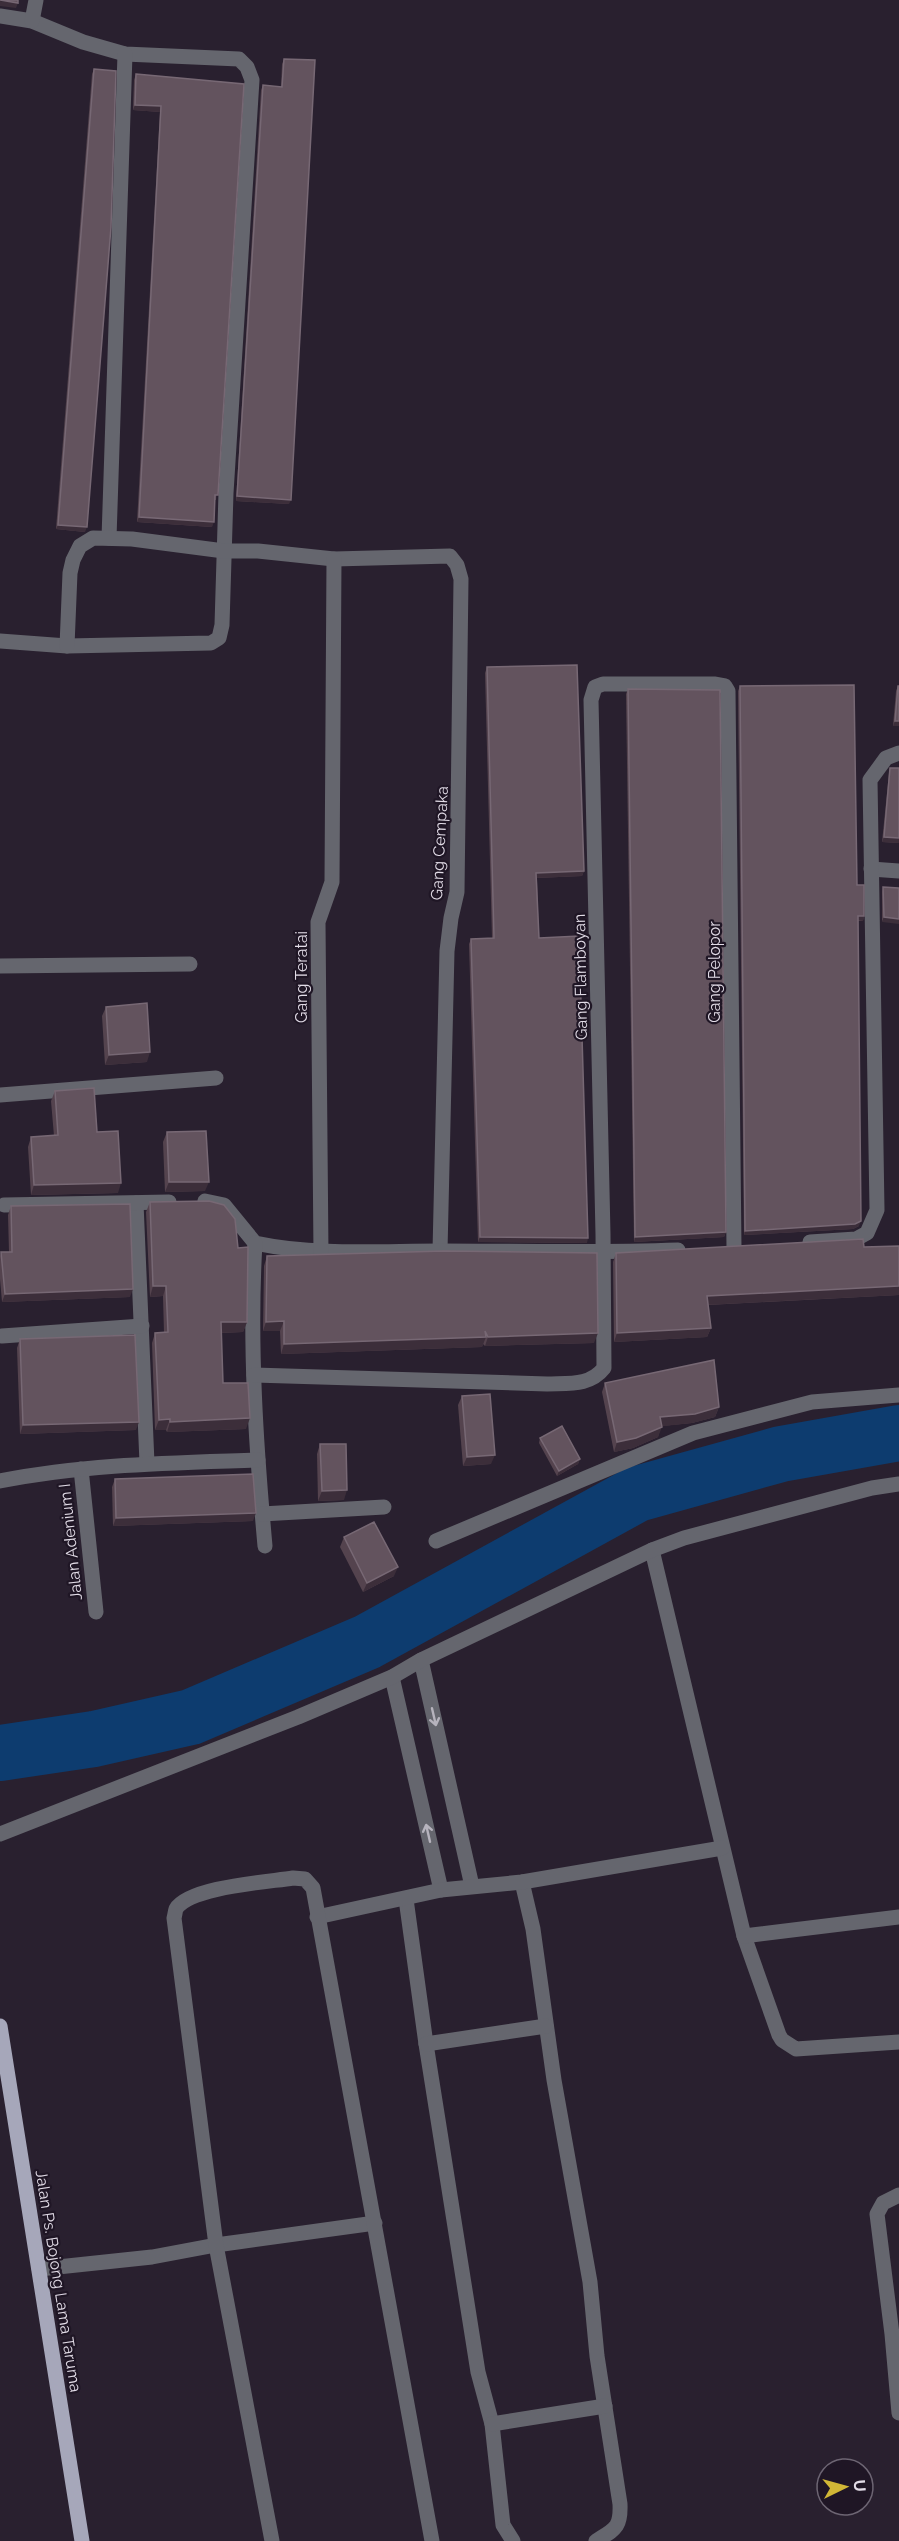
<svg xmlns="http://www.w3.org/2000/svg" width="899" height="2541" font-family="Raleway,sans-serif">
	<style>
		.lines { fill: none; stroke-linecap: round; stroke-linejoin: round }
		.river { stroke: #0d3c6f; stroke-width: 56 }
		.minor { stroke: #65666e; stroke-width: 15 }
		.primary { stroke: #a6a7ba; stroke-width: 15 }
		.wall { fill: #54434e }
		.shaded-wall { fill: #3c2e3a }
		.building { fill: #63535e; stroke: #776874; stroke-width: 1.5 }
		.oneway { stroke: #b6b3bd }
		.labels { text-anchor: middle; stroke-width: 4.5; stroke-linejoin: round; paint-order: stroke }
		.street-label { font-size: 16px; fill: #e2dce7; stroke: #1f1625 }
	</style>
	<rect width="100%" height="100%" fill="#29202f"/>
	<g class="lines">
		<polyline class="river" points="0,1753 94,1739 191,1717 367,1642 637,1494 781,1454 899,1433"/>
		<g class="minor">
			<polyline points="0,16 32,21 83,42 125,54 239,59 247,67 252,80 226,493 222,625 219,638 211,643 67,646 0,641"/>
			<polyline points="32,21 36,0"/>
			<polyline points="109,538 125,54"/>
			<polyline points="67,646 70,573 73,560 80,546 93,538 132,539 224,551 258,551 334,559 450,556 457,565 461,579 457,892 451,918 447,951 440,1251"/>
			<polyline points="871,869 899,871"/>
			<polyline points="0,966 190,964"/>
			<polyline points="0,1095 216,1078"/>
			<path d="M205 1201 224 1205 255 1243C317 1256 378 1251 441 1251 520 1251 599 1253 678 1250"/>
			<polyline points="136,1203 147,1463"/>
			<polyline points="4,1205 169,1202"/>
			<polyline points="810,1242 856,1239 867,1233 877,1210 870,780 886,758 899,753"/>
			<path d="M255 1243C249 1343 256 1446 265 1546"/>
			<polyline points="321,1253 318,922 332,882 334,559"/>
			<polyline points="2,1336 142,1326"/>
			<path d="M254 1375 547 1384C569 1383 590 1386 604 1368L603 1234 591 700 595 687 603 684H714L725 686 728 691 734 1247"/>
			<polyline points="81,1469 96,1612"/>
			<path d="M0 1481C85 1464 172 1463 258 1460"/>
			<polyline points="262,1514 384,1507"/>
			<polyline points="436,1541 693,1433 812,1402 899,1395"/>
			<polyline points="652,1550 744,1936 779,2035 782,2040 796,2049 899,2042"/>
			<polyline points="421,1660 472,1886"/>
			<polyline points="392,1677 441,1890"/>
			<polyline points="0,1834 298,1717 392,1677 421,1660 652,1550 684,1538 872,1488 899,1484"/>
			<path d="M522 1882 533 1929 554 2080 590 2282 597 2356 620 2504C621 2528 615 2529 596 2541"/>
			<polyline points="406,1899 426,2044 478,2372 492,2424 503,2525 513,2541"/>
			<polyline points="317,1917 441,1890 522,1882 722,1848"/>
			<polyline points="744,1936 899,1917"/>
			<polyline points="426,2044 546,2026"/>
			<polyline points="899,2195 883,2203 877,2214 892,2334 899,2413"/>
			<polyline points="39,2269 152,2257 216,2245 375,2223"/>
			<polyline points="492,2424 605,2406"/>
			<path d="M272 2541 216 2245 174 1918C175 1915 175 1912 176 1909 189 1887 268 1882 293 1878L305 1879 313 1888 432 2541"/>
		</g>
		<polyline class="primary" points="0,2026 82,2541"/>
	</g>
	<g class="wall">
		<polygon points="284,59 289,504 236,501 261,90 263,85 281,87 282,64"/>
		<polygon points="94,69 85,532 56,529 92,74"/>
		<polygon points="136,74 244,84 216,500 215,500 212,527 137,522 160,112 133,110 134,80"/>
		<polygon points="487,667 584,871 582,876 537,878 539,938 587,1243 478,1242 469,944 471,939 492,938 485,673"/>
		<polygon points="740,686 857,885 864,916 863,921 858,921 859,1226 853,1229 744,1235 738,691"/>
		<polygon points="898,686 899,686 899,726 893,726 896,691"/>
		<polygon points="628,689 726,1232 724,1237 634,1242 626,694"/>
		<polygon points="890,768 899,843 882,842 889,773"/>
		<polygon points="883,887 899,888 882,922 882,892"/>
		<polygon points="106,1007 147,1062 105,1065 102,1016"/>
		<polygon points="55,1091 97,1132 118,1193 31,1195 28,1147 31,1137 54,1136 51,1101"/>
		<polygon points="167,1132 205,1191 165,1192 163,1142"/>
		<polygon points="150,1202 238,1248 247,1322 243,1332 221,1333 223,1383 246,1429 167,1432 166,1430 155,1430 152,1343 155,1333 164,1333 163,1296 150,1297 146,1212"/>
		<polygon points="11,1206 130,1297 2,1302 0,1279 0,1256 1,1252 9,1252 8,1215"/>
		<polygon points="899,1246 899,1295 708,1305 711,1328 707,1337 614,1342 613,1262 616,1253 864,1247"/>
		<polygon points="267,1256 594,1343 485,1346 483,1344 482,1347 281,1354 280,1331 263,1331 264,1266"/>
		<polygon points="20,1339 136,1430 20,1434 17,1348"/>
		<polygon points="605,1383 719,1407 715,1417 692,1423 661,1426 658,1437 633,1448 614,1452 602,1392"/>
		<polygon points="462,1396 491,1464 463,1466 458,1405"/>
		<polygon points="540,1438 580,1459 578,1464 557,1476 539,1443"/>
		<polygon points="320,1444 344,1500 318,1501 317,1454"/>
		<polygon points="115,1479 253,1521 113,1526 112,1487"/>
		<polygon points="344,1537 394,1576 363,1592 340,1547"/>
	</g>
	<g class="shaded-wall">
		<polygon points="0,1 18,3 16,8 0,6"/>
		<polygon points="135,105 161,106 160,112 133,110"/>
		<polygon points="237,496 291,500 289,504 236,501"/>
		<polygon points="139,517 214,522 212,527 137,522"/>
		<polygon points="58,525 87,527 85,532 56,529"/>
		<polygon points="895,721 899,721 899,726 893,726"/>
		<polygon points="884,837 899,838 899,843 882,842"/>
		<polygon points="584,871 582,876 535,878 536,873"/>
		<polygon points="858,916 864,916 863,921 856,920"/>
		<polygon points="884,917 899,919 899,924 882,922"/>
		<polygon points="150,1052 147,1062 105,1065 109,1055"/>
		<polygon points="169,1182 209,1182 205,1191 165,1192"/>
		<polygon points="121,1183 118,1193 31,1195 34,1185"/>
		<polygon points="861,1221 859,1226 853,1229 744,1235 745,1231"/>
		<polygon points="726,1232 724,1237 634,1242 635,1237"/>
		<polygon points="480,1237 588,1238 587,1243 478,1242"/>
		<polygon points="153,1286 166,1286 163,1296 150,1297"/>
		<polygon points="899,1286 899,1295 704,1305 707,1296"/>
		<polygon points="133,1289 130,1297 2,1302 5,1294"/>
		<polygon points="284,1321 280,1331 263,1331 266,1322"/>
		<polygon points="221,1322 247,1322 243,1332 217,1333"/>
		<polygon points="711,1328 707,1337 614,1342 617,1333"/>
		<polygon points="598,1333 594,1343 485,1346 488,1337"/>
		<polygon points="486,1337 482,1347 281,1354 284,1344"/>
		<polygon points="719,1407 715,1417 692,1423 656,1427 660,1417"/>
		<polygon points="250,1418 246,1429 167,1432 170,1422"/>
		<polygon points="170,1419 166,1430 155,1430 159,1420"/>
		<polygon points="139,1422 136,1430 20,1434 23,1425"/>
		<polygon points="662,1427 658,1437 633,1448 614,1452 617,1442"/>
		<polygon points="495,1455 491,1464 463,1466 467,1457"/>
		<polygon points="580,1459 578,1464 557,1476 559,1471"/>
		<polygon points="347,1490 344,1500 318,1501 322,1491"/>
		<polygon points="256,1513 253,1521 113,1526 116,1518"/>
		<polygon points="398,1567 394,1576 363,1592 367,1583"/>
	</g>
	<g class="building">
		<polygon points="0,0 18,0 18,3"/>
		<polygon points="284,59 315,60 291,500 237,496 263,85 282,87"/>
		<polygon points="94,69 116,71 111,227 87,527 58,525"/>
		<polygon points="136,74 244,84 218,495 215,495 214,522 139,517 161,106 135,105"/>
		<polygon points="577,665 584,871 536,873 539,938 579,936 588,1238 480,1237 471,939 494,938 487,667"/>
		<polygon points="854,685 857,885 864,885 864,916 858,916 861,1221 855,1224 745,1231 740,686"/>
		<polygon points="898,686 899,686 899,721 895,721"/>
		<polygon points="628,689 720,690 726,1232 635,1237"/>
		<polygon points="890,768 899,768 899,838 884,837"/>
		<polygon points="883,887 899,888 899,919 884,917"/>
		<polygon points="147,1003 150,1052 109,1055 106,1007"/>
		<polygon points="94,1088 97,1132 118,1131 121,1183 34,1185 31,1137 58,1135 55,1091"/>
		<polygon points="206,1131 209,1182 169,1182 167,1132"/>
		<polygon points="209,1201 224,1205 235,1219 238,1248 248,1247 247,1322 221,1322 223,1383 248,1383 250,1418 170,1422 170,1419 159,1420 155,1333 168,1332 166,1286 153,1286 150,1202"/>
		<polygon points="130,1204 133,1289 5,1294 1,1252 12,1252 11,1206"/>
		<polygon points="863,1239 864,1247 899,1246 899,1286 707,1296 711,1328 617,1333 616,1253"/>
		<polygon points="444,1251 597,1253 598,1333 488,1337 485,1331 486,1337 284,1344 284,1321 266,1322 267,1256"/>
		<polygon points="135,1335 139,1422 23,1425 20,1339"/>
		<polygon points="714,1360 719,1407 695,1414 660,1417 662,1427 636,1438 617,1442 605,1383"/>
		<polygon points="490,1394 495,1455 467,1457 462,1396"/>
		<polygon points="562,1426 580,1459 559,1471 540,1438"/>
		<polygon points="320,1444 346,1444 347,1490 322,1491"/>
		<polygon points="253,1474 256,1513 116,1518 115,1479"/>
		<polygon points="374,1522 398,1567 367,1583 344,1537"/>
	</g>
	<defs><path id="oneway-shaft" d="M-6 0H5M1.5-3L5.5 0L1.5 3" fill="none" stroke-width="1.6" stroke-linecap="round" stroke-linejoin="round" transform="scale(1.5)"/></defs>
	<g class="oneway">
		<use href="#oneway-shaft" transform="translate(434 1717) rotate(77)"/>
		<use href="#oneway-shaft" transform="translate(428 1833) rotate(-103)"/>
	</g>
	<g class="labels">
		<g class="street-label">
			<text transform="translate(439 843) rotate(-87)" y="6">Gang Cempaka</text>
			<text transform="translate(714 972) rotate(-90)" y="6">Gang Pelopor</text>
			<text transform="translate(301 977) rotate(-90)" y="6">Gang Teratai</text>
			<text transform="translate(580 977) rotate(-91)" y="6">Gang Flamboyan</text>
			<text transform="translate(70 1542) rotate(-96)" y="6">Jalan Adenium I</text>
			<text transform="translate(59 2281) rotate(81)" y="6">Jalan Ps. Bojong Lama Taruma</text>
		</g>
	</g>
	<g transform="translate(845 2487) rotate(85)"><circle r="28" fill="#1f1625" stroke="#6d6573" stroke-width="1.5"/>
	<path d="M0-4.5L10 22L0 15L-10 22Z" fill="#d1b736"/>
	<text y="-9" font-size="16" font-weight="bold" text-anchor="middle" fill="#e2dce7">U</text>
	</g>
</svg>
